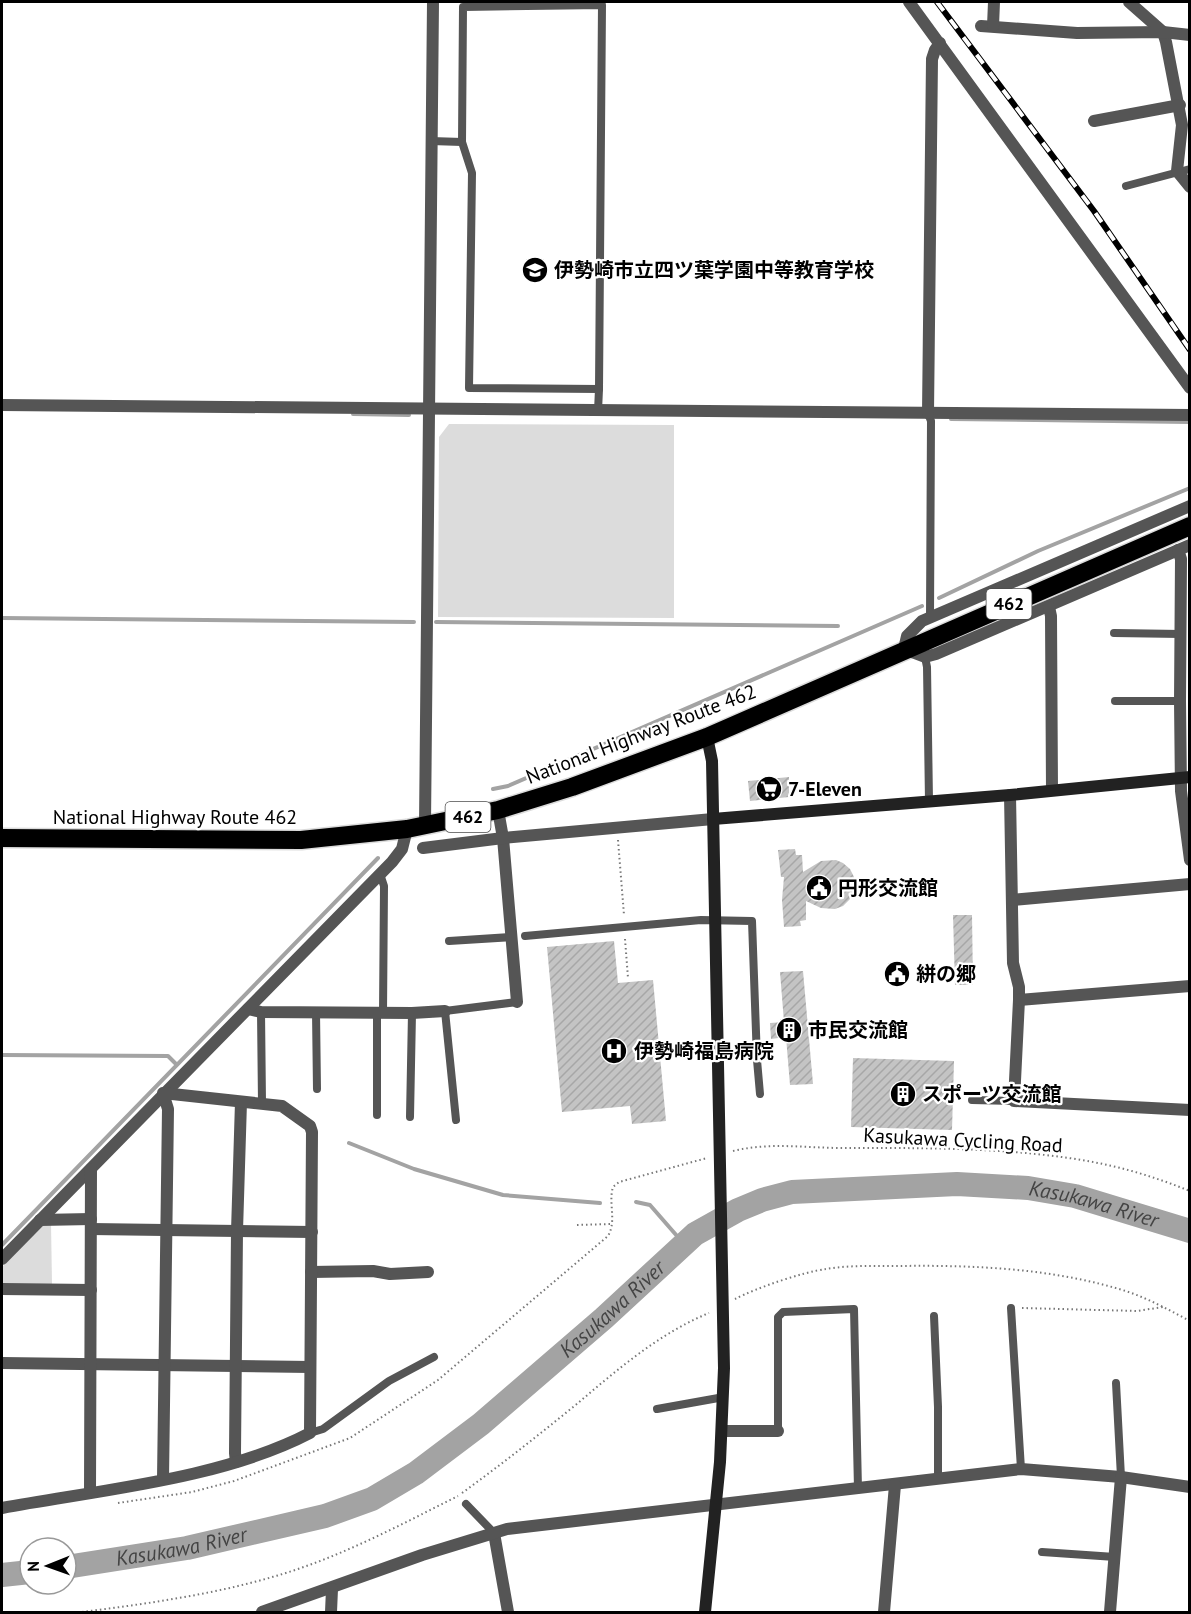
<svg xmlns="http://www.w3.org/2000/svg" width="1191" height="1614" font-family="'PT Sans','Noto Sans JP',sans-serif">
	<style>
		.green { fill: #dcdcdc }
		.lines { fill: none; stroke-linecap: round; stroke-linejoin: round }
		.stream { stroke: #a3a3a3; stroke-width: 4 }
		.river { stroke: #a3a3a3; stroke-width: 24 }
		.building { fill: url(#building-hatch) }
		.highway-casing { stroke: #dbdbdb; stroke-width: 21 }
		.path { stroke: #777; stroke-width: 2; stroke-dasharray: 1.5 3; stroke-linecap: butt }
		.lane { stroke: #555; stroke-width: 8 }
		.street { stroke: #555; stroke-width: 12 }
		.secondary { stroke: #222; stroke-width: 12 }
		.highway { stroke: #000; stroke-width: 18 }
		.rail-casing { stroke: #000; stroke-width: 6 }
		.rail { stroke: #fff; stroke-width: 4; stroke-dasharray: 11; stroke-linecap: butt }
		.labels { text-anchor: middle; stroke-width: 4.5; stroke-linejoin: round; paint-order: stroke }
		.shield { fill: #fff; stroke: #4c4c4c; stroke-width: 1.5 }
		.shield-label { font-size: 18px; font-weight: bold; fill: #000 }
		.poi-label { font-size: 20px; font-weight: bold; fill: #000; stroke: #fff; text-anchor: start }
		.street-label { font-size: 20px; fill: #000; stroke: #fff }
		.water-label { font-size: 21px; font-style: italic; fill: #444; stroke: #fff }
	</style>
	<defs>
		<pattern id="building-hatch" width="6" height="6" patternUnits="userSpaceOnUse" patternTransform="scale(1.5)"><rect width="6" height="6" fill="#c4c4c4"/><path d="M-1 1l2-2M0 6l6-6M5 7l2-2" fill="none" stroke="#a7a7a7"/></pattern>
	</defs>
	<rect width="100%" height="100%" fill="#fff"/>
	<g class="green">
		<polygon points="449,424 674,425 674,618 438,617 439,437"/>
		<polygon points="51,1223 52,1284 2,1285 2,1267 43,1224"/>
	</g>
	<g class="lines">
		<g class="stream">
			<polyline points="353,414 409,415"/>
			<polyline points="951,419 1190,422"/>
			<polyline points="939,598 1038,551 1190,488"/>
			<polyline points="2,618 414,622"/>
			<polyline points="436,622 838,626"/>
			<polyline points="493,789 508,786 922,606"/>
			<polyline points="2,1055 168,1056 176,1064"/>
			<polyline points="349,1143 414,1169 503,1195 600,1203"/>
			<polyline points="636,1202 650,1205 684,1244"/>
			<polyline points="2,1245 378,858"/>
		</g>
		<g class="river">
			<path id="s1" d="M66 1567 187 1548 325 1516 372 1499 416 1473 481 1424 604 1318 695 1234 738 1210 762 1200 792 1192 957 1184 1028 1188 1075 1196 1190 1231"/>
			<polyline points="2,1575 30,1572"/>
		</g>
	</g>
	<g class="building">
		<polygon points="789,777 789,797 750,801 748,781"/>
		<polygon points="795,849 796,855 802,855 803,872 821,861 836,860 843,863 850,869 854,877 855,886 850,899 843,906 835,909 821,908 806,901 806,920 800,921 801,926 784,927 782,900 784,877 781,877 778,850"/>
		<polygon points="953,915 972,915 973,985 955,985"/>
		<polygon points="614,941 618,983 653,980 666,1121 632,1124 630,1106 562,1112 547,947"/>
		<polygon points="803,971 813,1084 790,1085 786,1037 771,1039 770,1023 784,1022 780,972"/>
		<polygon points="853,1058 954,1061 952,1130 851,1127"/>
	</g>
	<g class="lines">
		<g class="highway-casing">
			<polyline id="highway" points="2,838 301,840 407,829 498,810 572,787 707,737 1190,526"/>
		</g>
		<g class="path">
			<polyline points="618,840 624,915"/>
			<polyline points="625,939 628,978"/>
			<path d="M733 1151C770 1142 805 1148 842 1148 924 1148 1017 1147 1098 1163 1129 1169 1160 1179 1190 1191"/>
			<polyline points="577,1225 612,1224"/>
			<path d="M735 1299C756 1288 803 1272 826 1269 850 1265 874 1266 898 1266 972 1265 1048 1268 1119 1289 1144 1296 1167 1309 1190 1321"/>
			<polyline points="1022,1308 1137,1311 1163,1307"/>
			<path d="M462 1493C502 1464 540 1434 578 1403 618 1369 660 1333 709 1313"/>
			<path d="M118 1503 192 1492 234 1481 350 1438 438 1380 608 1236C617 1220 608 1203 613 1187L619 1182 707 1158"/>
			<path d="M82 1612C153 1603 224 1593 292 1571 350 1552 404 1523 458 1496"/>
		</g>
		<g class="lane">
			<polygon points="602,5 599,389 469,388 472,173 462,142 463,7"/>
			<polyline points="431,141 462,142"/>
			<polyline points="1126,186 1190,169"/>
			<polyline points="598,411 599,389"/>
			<polyline points="928,413 931,421 930,617"/>
			<polyline points="1114,633 1181,634"/>
			<polyline points="925,657 927,667 929,801"/>
			<polyline points="1115,701 1180,701"/>
			<polyline points="380,874 384,886 383,1013"/>
			<polyline points="525,936 701,920 752,921 757,1060 760,1094"/>
			<polyline points="449,941 512,937"/>
			<polyline points="261,1012 262,1103"/>
			<polyline points="316,1012 317,1089"/>
			<polyline points="972,1100 1014,1101"/>
			<polyline points="377,1115 377,1012"/>
			<polyline points="410,1117 412,1013"/>
			<polyline points="456,1120 445,1011 517,1002"/>
			<polyline points="1011,1308 1021,1469"/>
			<polyline points="934,1316 938,1407 938,1479"/>
			<polyline points="1116,1383 1121,1477"/>
			<polyline points="657,1409 724,1397"/>
			<polyline points="778,1431 778,1317 783,1312 854,1309 858,1489"/>
			<polyline points="310,1433 323,1429 389,1381 434,1357"/>
			<polyline points="466,1504 494,1533"/>
			<polyline points="1042,1552 1115,1557"/>
		</g>
		<g class="street">
			<polyline points="909,2 1190,388"/>
			<polyline points="1129,2 1163,32 1166,42 1182,125 1177,171 1190,187"/>
			<polyline points="981,26 1077,33 1163,32 1190,35"/>
			<polyline points="993,26 994,2"/>
			<polyline points="1094,121 1180,105"/>
			<polyline points="2,405 1190,415"/>
			<polyline points="928,413 932,59 935,50 940,43"/>
			<polyline points="1190,506 922,621 907,636 904,649 925,657 936,654 1190,545"/>
			<polyline points="1178,550 1181,559 1180,701 1181,791 1190,860"/>
			<polyline points="1049,607 1051,616 1052,790"/>
			<polyline points="1010,795 1013,963 1019,987 1019,1000 1014,1101 1190,1110"/>
			<polyline points="498,810 503,838 517,1002"/>
			<polyline points="425,825 433,2"/>
			<polyline points="423,848 503,838 713,819"/>
			<polyline points="1012,900 1190,884"/>
			<polyline points="1019,1000 1190,986"/>
			<polyline points="248,1009 261,1012 412,1013 445,1011"/>
			<polyline points="40,1220 91,1219"/>
			<polyline points="91,1229 312,1232"/>
			<polyline points="2,1259 392,862 402,849 407,829"/>
			<polyline points="311,1272 373,1271 390,1274 428,1272"/>
			<polyline points="2,1289 91,1290"/>
			<polyline points="2,1363 310,1367"/>
			<polyline points="723,1431 778,1431"/>
			<polyline points="236,1462 235,1453 237,1231 241,1102"/>
			<polyline points="90,1492 91,1169"/>
			<path d="M2 1508C99 1490 222 1479 310 1433L312 1132 310 1126 282 1106 163 1093 168 1109 163 1479"/>
			<polyline points="494,1533 508,1612"/>
			<polyline points="262,1612 422,1555 507,1529 1021,1469 1121,1477 1190,1487"/>
			<polyline points="331,1612 332,1589"/>
			<polyline points="884,1612 895,1485"/>
			<polyline points="1110,1612 1121,1477"/>
		</g>
		<g class="secondary">
			<polyline points="713,819 1010,795 1190,777"/>
			<polyline points="705,1612 720,1462 724,1368 712,761 707,737"/>
		</g>
		<use href="#highway" class="highway"/>
		<g class="rail-casing">
			<polyline id="rail" points="937,2 1094,211 1190,350"/>
		</g>
		<use href="#rail" class="rail"/>
	</g>
	<defs>
		<g id="school-disc" transform="scale(1.35)"><circle r="9.5" fill="#000" stroke="#fff"/><path d="M0-5L7-2L0 1L-7-2ZM-4 1L0 2.5L4 1V4Q0 6-4 4Z" fill="#fff"/></g>
		<g id="supermarket-disc" transform="scale(1.35)"><circle r="9.5" fill="#000" stroke="#fff"/><path d="M-6-5.5h2.5l.6 2H6L4.5 2H-2.5L-4.4-4H-6ZM-1.5 3.2a1.3 1.3 0 1 0 .1 0ZM3 3.2a1.3 1.3 0 1 0 .1 0Z" fill="#fff"/></g>
		<g id="civic-disc" transform="scale(1.35)"><circle r="9.5" fill="#000" stroke="#fff"/><path d="M-.6-6.5H3V-4.5H.6V-3L4-1V1h2V6H-6V1h2V-1L-.6-3ZM-1.2 2.5V6h2.4V2.5Z" fill="#fff"/></g>
		<g id="building-disc" transform="scale(1.35)"><circle r="9.5" fill="#000" stroke="#fff"/><path d="M-4-6H4V6H1V3H-1V6H-4ZM-2.5-4.3h1.7v1.8h-1.7ZM.8-4.3h1.7v1.8H.8ZM-2.5-1h1.7V.8h-1.7ZM.8-1h1.7V.8H.8Z" fill="#fff"/></g>
		<g id="hospital-disc" transform="scale(1.35)"><circle r="9.5" fill="#000" stroke="#fff"/><path d="M-5-5h3v3.5h4V-5h3V5h-3V1.5h-4V5h-3Z" fill="#fff"/></g>
	</defs>
	<g fill-rule="evenodd">
		<use href="#school-disc" x="535" y="270"/>
		<use href="#supermarket-disc" x="769" y="789"/>
		<use href="#civic-disc" x="819" y="888"/>
		<use href="#civic-disc" x="897" y="974"/>
		<use href="#building-disc" x="789" y="1030"/>
		<use href="#hospital-disc" x="614" y="1051"/>
		<use href="#building-disc" x="903" y="1094"/>
	</g>
	<g class="labels">
		<g class="shield">
			<rect x="986.5" y="589" width="45" height="30" rx="4.5"/>
			<rect x="445.5" y="802" width="45" height="30" rx="4.5"/>
		</g>
		<g class="shield-label">
			<text x="1009" y="610">462</text>
			<text x="468" y="823">462</text>
		</g>
		<g class="poi-label">
			<text x="554" y="277">伊勢崎市立四ツ葉学園中等教育学校</text>
			<text x="788" y="796">7-Eleven</text>
			<text x="838" y="895">円形交流館</text>
			<text x="916" y="981">絣の郷</text>
			<text x="808" y="1037">市民交流館</text>
			<text x="634" y="1058">伊勢崎福島病院</text>
			<text x="922" y="1101">スポーツ交流館</text>
		</g>
		<g class="street-label">
			<text transform="translate(641 734) rotate(-21)" y="7">National Highway Route 462</text>
			<text x="175" y="824">National Highway Route 462</text>
			<text transform="translate(963 1140) rotate(3)" y="7">Kasukawa Cycling Road</text>
		</g>
		<g class="water-label">
			<text dy="7" stroke="none"><textPath href="#s1" startOffset="1143">Kasukawa River</textPath></text>
			<text dy="7" stroke="none"><textPath href="#s1" startOffset="621">Kasukawa River</textPath></text>
			<text dy="7" stroke="none"><textPath href="#s1" startOffset="117">Kasukawa River</textPath></text>
		</g>
	</g>
	<rect width="1191" height="1614" fill="none" stroke="#000000" stroke-width="6"/>
	<g transform="translate(48 1566) rotate(269)"><circle r="28" fill="#ffffff" stroke="#999999" stroke-width="1.5"/>
	<path d="M0-4.5L10 22L0 15L-10 22Z" fill="#000000"/>
	<text y="-9" font-size="16" font-weight="bold" text-anchor="middle" fill="#000000">N</text>
	</g>
</svg>
